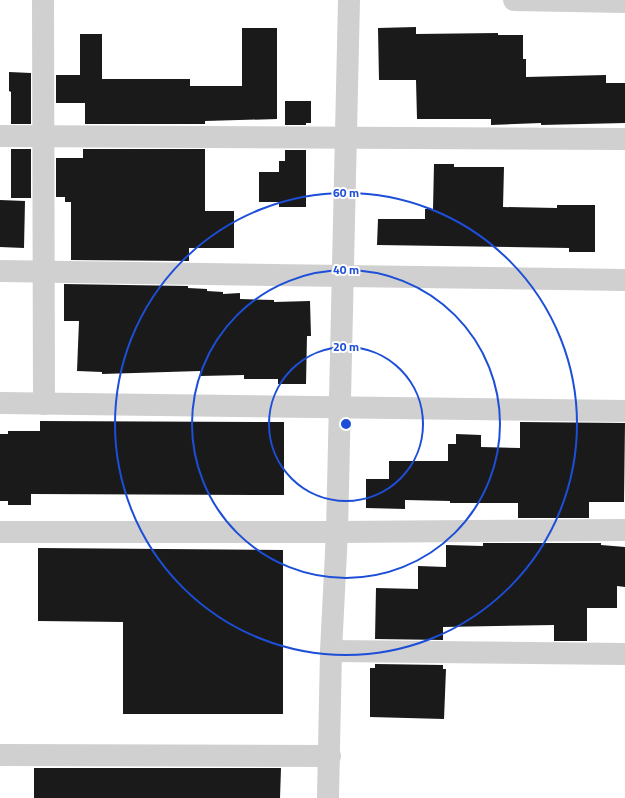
<svg xmlns="http://www.w3.org/2000/svg" width="625" height="798" font-family="'Titillium Web',sans-serif">
	<style>
		.building { fill: #1a1a1a }
		.lines { fill: none; stroke-linecap: round; stroke-linejoin: round }
		.street { stroke: #d0d0d0; stroke-width: 22 }
		.ring { fill: none; stroke: #1d4ed8; stroke-width: 2 }
		.centre { fill: #1d4ed8; stroke: #fff; stroke-width: 2 }
		.ring-label { font-size: 12px; text-anchor: middle; font-weight: bold; fill: #1d4ed8; stroke: #fff; stroke-width: 4; stroke-linejoin: round; paint-order: stroke }
	</style>
	<rect width="100%" height="100%" fill="#fff"/>
	<g class="building">
		<polygon points="416,27 416,34 498,33 498,35 523,35 523,59 526,59 526,77 606,75 606,83 625,83 625,123 541,125 541,123 491,125 491,119 417,119 416,80 379,80 378,28"/>
		<polygon points="242,28 277,28 277,119 205,121 205,124 85,124 85,103 56,103 56,75 80,75 80,34 102,34 102,79 190,79 190,86 242,86"/>
		<polygon points="9,72 31,73 31,124 11,124 11,92 9,91"/>
		<polygon points="285,101 311,101 311,123 306,123 306,125 285,125"/>
		<rect x="11" y="149" width="20" height="49"/>
		<polygon points="83,149 205,149 205,211 234,211 234,248 189,248 189,261 71,260 71,202 65,202 65,197 56,197 56,158 83,158"/>
		<polygon points="285,150 306,150 306,207 279,207 279,202 259,202 259,172 279,172 279,161 285,161"/>
		<polygon points="434,164 454,164 454,167 504,167 503,207 557,208 557,205 595,205 595,252 569,252 569,248 377,245 378,219 425,219 425,209 433,209"/>
		<polygon points="0,200 25,201 24,248 0,247"/>
		<polygon points="64,284 188,286 188,288 207,289 207,291 223,292 223,294 240,293 240,299 274,300 274,302 310,301 311,336 307,336 306,384 278,384 278,379 244,379 244,375 200,376 200,371 102,374 102,372 77,371 79,321 64,321"/>
		<polygon points="40,421 284,422 284,495 31,494 31,505 8,505 8,501 0,501 0,434 8,434 8,431 40,431"/>
		<polygon points="520,422 625,423 624,502 589,502 589,518 518,518 518,503 450,503 450,501 405,500 405,509 366,508 366,479 389,479 389,461 448,461 448,444 456,444 456,434 481,435 481,447 520,448"/>
		<polygon points="483,543 601,543 601,545 625,547 625,587 617,586 617,608 587,608 587,641 554,641 554,625 443,627 443,640 375,639 376,588 418,589 418,566 446,567 446,545 483,546"/>
		<polygon points="38,548 283,550 283,714 123,714 123,622 38,621"/>
		<polygon points="375,664 443,665 443,669 446,669 444,719 370,717 370,668 375,668"/>
		<polygon points="34,768 281,768 280,798 34,798"/>
	</g>
	<g class="lines">
		<g class="street">
			<polyline points="43,0 44,404"/>
			<polyline points="514,0 625,2"/>
			<polyline points="0,136 625,139"/>
			<polyline points="0,271 625,280"/>
			<polyline points="0,403 625,411"/>
			<polyline points="0,532 337,532 625,530"/>
			<polyline points="331,651 625,654"/>
			<polyline points="0,755 330,756"/>
			<polyline points="328,798 331,651 337,532 349,0"/>
		</g>
	</g>
	<g class="ring">
		<circle cx="346" cy="424" r="77"/>
		<circle cx="346" cy="424" r="154"/>
		<circle cx="346" cy="424" r="231"/>
	</g>
	<circle cx="346" cy="424" r="6" class="centre"/>
	<g class="ring-label">
		<text x="346" y="197">60 m</text>
		<text x="346" y="274">40 m</text>
		<text x="346" y="351">20 m</text>
	</g>
</svg>
